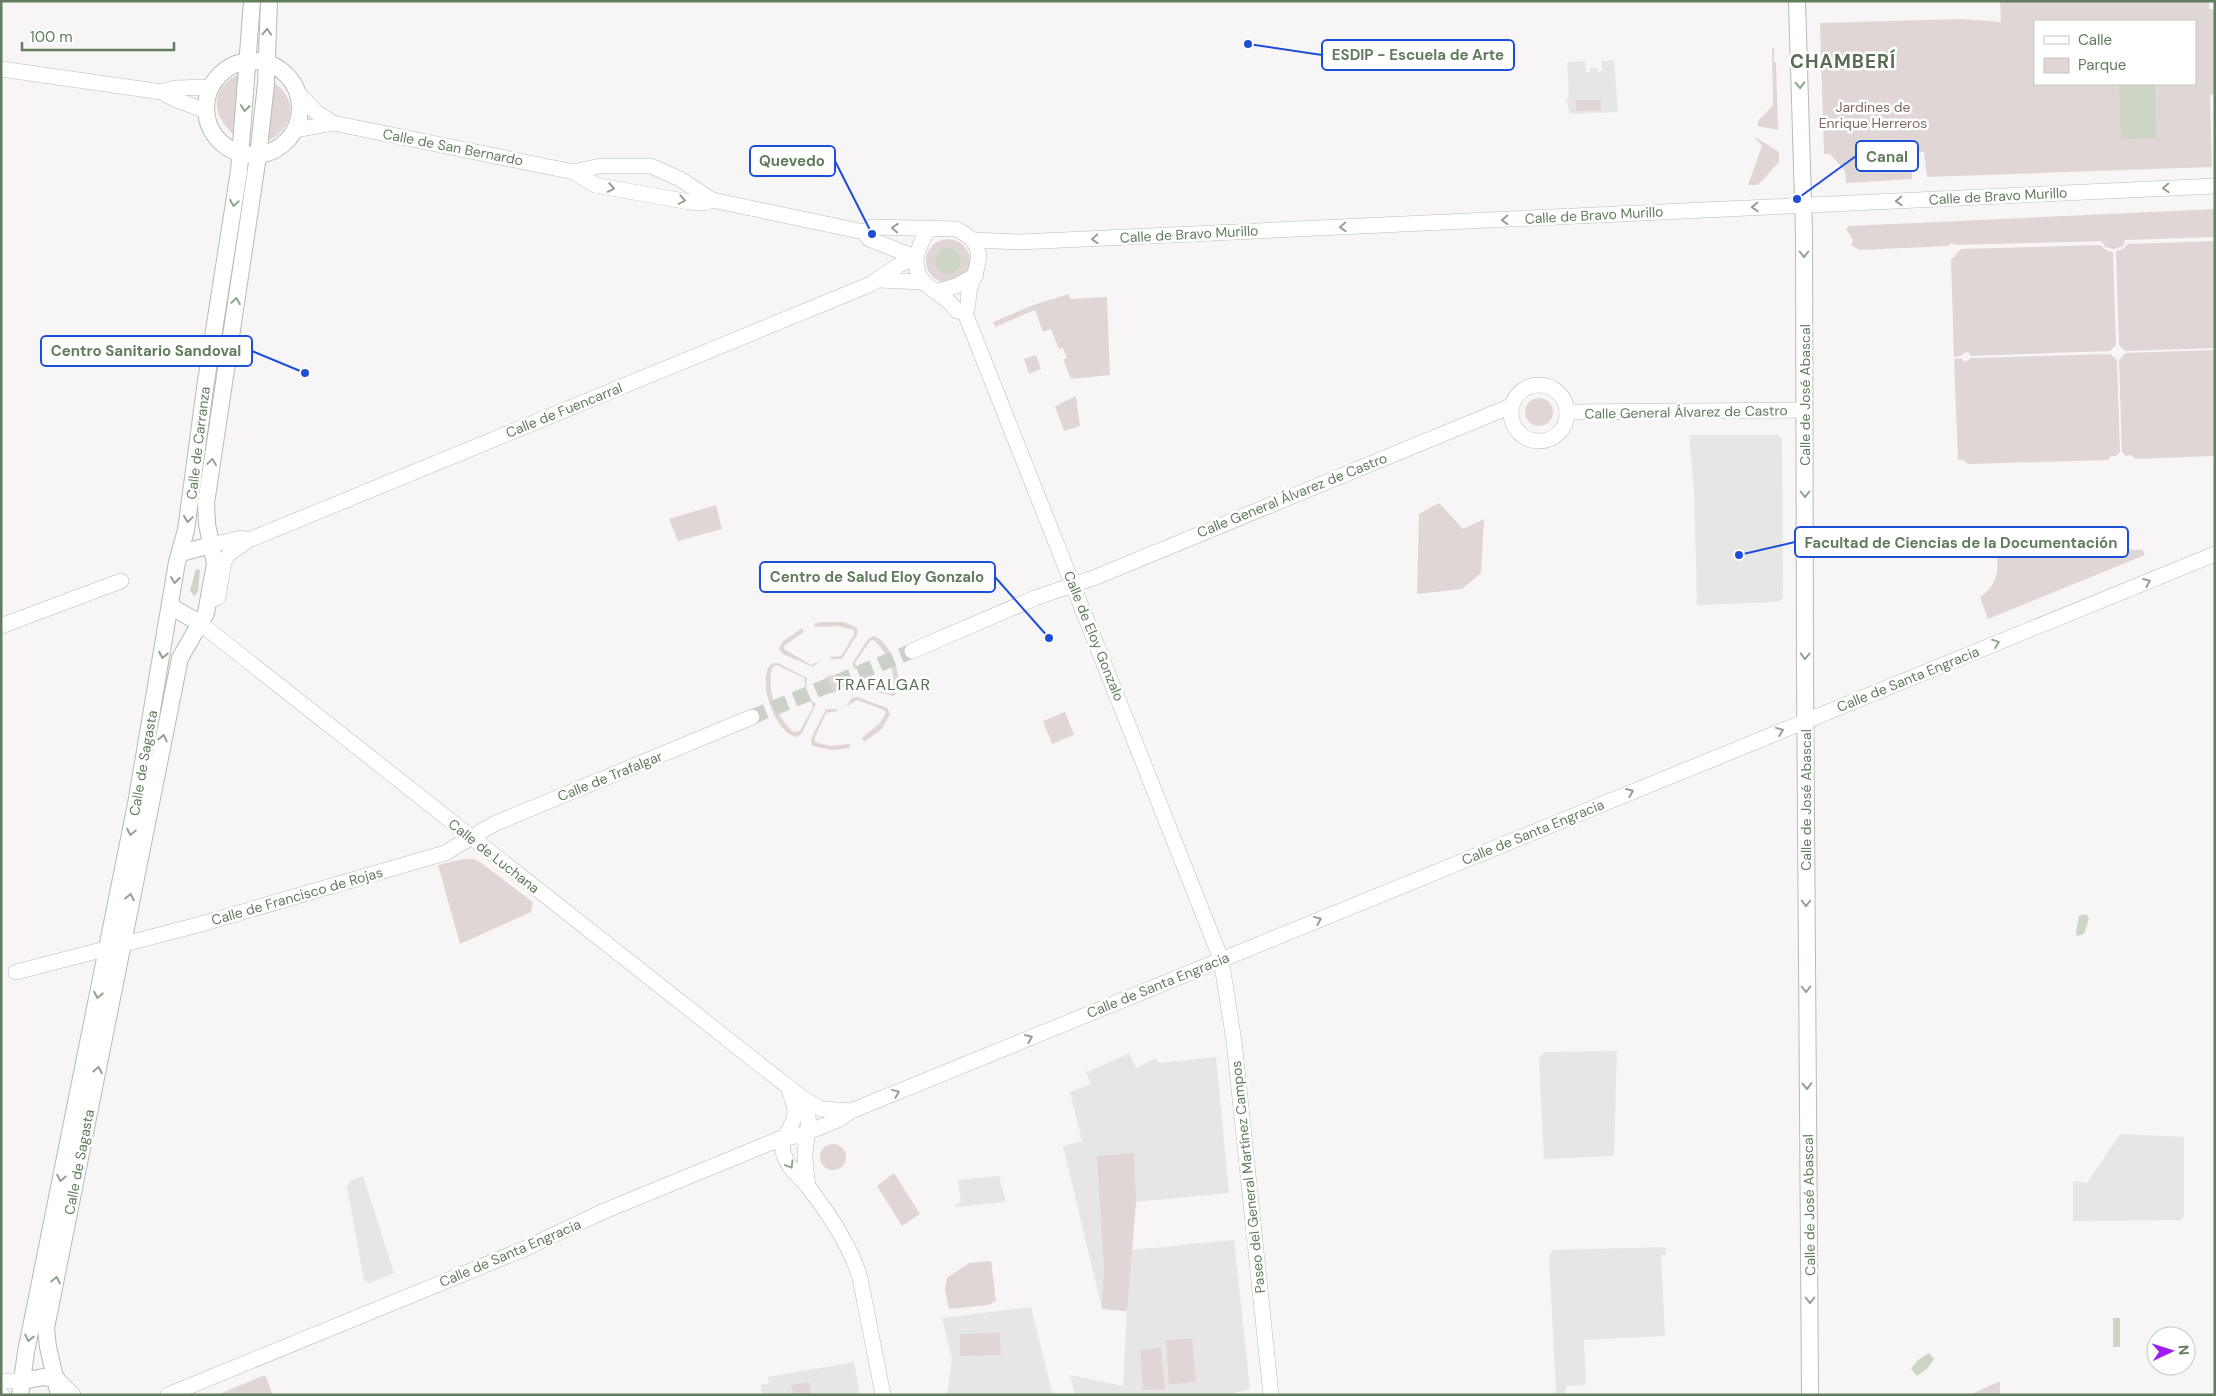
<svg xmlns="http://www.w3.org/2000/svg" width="2216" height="1396" font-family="'DM Sans',sans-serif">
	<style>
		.built { fill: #e6e7e5 }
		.green { fill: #e1d6d6; fill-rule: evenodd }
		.water { fill: #ccd5c6 }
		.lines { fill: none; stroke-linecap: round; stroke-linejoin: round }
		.secondary-tunnel { stroke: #cbd1c9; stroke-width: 15; stroke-dasharray: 15 8; stroke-linecap: butt }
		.secondary-casing { stroke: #b5bfb3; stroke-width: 16 }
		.primary-casing { stroke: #b4bdb2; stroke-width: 18 }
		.secondary { stroke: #fff; stroke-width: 15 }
		.primary { stroke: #fff; stroke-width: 16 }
		.oneway { stroke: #91a48e }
		.labels { text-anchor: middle; stroke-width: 5; stroke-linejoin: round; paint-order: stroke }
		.park-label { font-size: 14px; fill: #806964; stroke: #fff }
		.street-label { font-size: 14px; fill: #627d5d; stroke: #fff }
		.quarter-label { font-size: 16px; letter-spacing: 1px; fill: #586d53; stroke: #fff }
		.district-label { font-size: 19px; font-weight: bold; letter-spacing: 1px; fill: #586d53; stroke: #fff }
		.leader { fill: none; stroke: #1d4ed8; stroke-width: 2 }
		.callout-dot { fill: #1d4ed8; stroke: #fff; stroke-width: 2 }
		.callout { fill: #fff; stroke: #1d4ed8; stroke-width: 2 }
		.callout-label { font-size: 15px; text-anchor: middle; font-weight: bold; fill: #627d5d }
	</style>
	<rect width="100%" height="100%" fill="#f8f5f7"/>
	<g class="built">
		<polygon points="1614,60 1618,112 1570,114 1566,99 1569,99 1567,62 1585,61 1586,73 1590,72 1590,68 1597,68 1598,72 1602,71 1602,61"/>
		<polygon points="1689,435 1777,435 1782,439 1783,598 1778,602 1697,605 1694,490"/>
		<polygon points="1617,1051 1614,1156 1544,1159 1539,1058 1545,1052"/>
		<polygon points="1129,1053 1136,1068 1156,1058 1159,1063 1216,1057 1229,1193 1135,1202 1131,1250 1234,1240 1250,1389 1226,1395 1075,1395 1070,1375 1123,1386 1127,1311 1102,1309 1063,1146 1082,1141 1070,1092 1091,1084 1085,1070 1088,1072"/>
		<polygon points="2120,1134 2184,1137 2184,1216 2181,1220 2073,1221 2073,1181 2087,1183"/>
		<polygon points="363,1176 394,1273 370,1283 364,1280 347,1187 350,1181"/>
		<polygon points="999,1176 1006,1202 956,1207 954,1204 961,1203 958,1180"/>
		<polygon points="1666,1247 1666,1255 1661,1255 1665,1336 1584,1340 1586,1385 1566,1386 1566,1395 1556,1395 1549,1255 1553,1250"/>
		<polygon points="1031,1307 1053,1395 947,1395 952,1359 942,1318"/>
		<polygon points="854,1362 860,1395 762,1395 761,1385 768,1384 768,1377"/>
	</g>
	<g class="green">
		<path d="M2000 1H2209V9H2215V94L2210 95 2212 167 1927 177 1924 152H1911L1912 179 1846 183 1845 171 1830 154H1824L1820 23 1961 19 2001 22ZM2035 21H2195V84H2035Z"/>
		<polygon points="1774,47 1774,62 1776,62 1778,130 1758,126 1758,121 1773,105 1772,48"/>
		<path d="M241 73 235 136C210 114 209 88 241 73Z"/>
		<path d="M272 81C299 99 295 127 268 141Z"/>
		<polygon points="1576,100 1601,100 1601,110 1576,111"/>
		<polygon points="1754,136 1779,152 1779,162 1758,185 1748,185 1762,146"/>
		<polygon points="2215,209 2215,237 2125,240 2123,246 2114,249 2105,247 2102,241 1956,245 1951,243 1948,246 1860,250 1851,245 1853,240 1846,229 1849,226"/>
		<circle cx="948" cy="261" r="22"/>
		<polygon points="2215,241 2215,348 2125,351 2119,345 2116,251 2123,249 2128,244"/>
		<polygon points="2100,245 2106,250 2113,252 2116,345 2110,351 1971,356 1968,352 1964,353 1961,356 1954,357 1951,260 1961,249"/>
		<polygon points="1069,294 1070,299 1107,297 1110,375 1071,379 1063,359 1067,358 1063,348 1059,349 1051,329 1043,332 1035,310 995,327 993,322 1033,305"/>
		<polygon points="2215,350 2215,456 2135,459 2131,455 2126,456 2122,452 2119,360 2125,353"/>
		<polygon points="2110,354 2117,360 2120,452 2116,456 2111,456 2108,460 1968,464 1963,460 1958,460 1954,359 1961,358 1965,362 1971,358"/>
		<polygon points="1036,355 1041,369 1029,374 1024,359"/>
		<polygon points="1076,396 1080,426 1064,431 1055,406"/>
		<circle cx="1539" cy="412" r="14"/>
		<polygon points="1439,503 1463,529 1484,519 1481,573 1462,589 1417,594 1419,514"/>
		<polygon points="716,505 722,529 678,541 669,519"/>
		<path d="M2000 545 2143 550 2145 555 1988 619 1980 597C1998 585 2000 569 1995 548Z"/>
		<polygon points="823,622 844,622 857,628 858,633 842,659 831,659 830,657 841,656 854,635 854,630 838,626 814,627 815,623"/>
		<polygon points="802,628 804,632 785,645 784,649 811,665 821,660 813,667 783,654 779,649 782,642"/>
		<path d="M873 636C890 639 908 685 894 696L864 689 858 679 861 678 865 687 890 694 893 692C896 671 889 655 874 640L870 641 855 663 857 669H854L852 664 868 639Z"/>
		<path d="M773 663H778L807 678 806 690 804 678 777 665 772 668C767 692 775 714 793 732L800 731 813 707 810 699 816 704 802 733 797 737C775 735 754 675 773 663Z"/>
		<circle cx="832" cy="684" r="9"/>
		<polygon points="858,697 887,708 890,714 881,730 864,742 862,738 880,723 886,713 884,710 857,700 846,707 852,698"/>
		<polygon points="826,709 837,709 838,711 826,713 815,737 815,742 830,746 850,744 850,748 833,750 812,746 811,739"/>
		<polygon points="1065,712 1074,735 1052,744 1043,721"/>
		<polygon points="463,859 473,859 480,862 533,902 531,912 460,944 438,865"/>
		<circle cx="833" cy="1157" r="13"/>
		<polygon points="1134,1153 1136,1202 1127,1311 1102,1309 1104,1268 1097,1156"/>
		<polygon points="894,1173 920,1214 902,1226 877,1186"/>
		<polygon points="991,1261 996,1301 988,1305 949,1309 945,1290 947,1278 969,1263"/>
		<polygon points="1000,1333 1001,1355 960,1356 960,1334"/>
		<polygon points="1192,1338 1196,1381 1169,1385 1166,1340"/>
		<polygon points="1161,1348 1165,1389 1143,1390 1140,1350"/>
		<polygon points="265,1375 273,1395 217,1395"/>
		<polygon points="2000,1381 2000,1395 1972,1395 1974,1393"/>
		<polygon points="809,1382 811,1395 793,1395 791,1385"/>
	</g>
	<g class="water">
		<polygon points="2119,84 2155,84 2156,138 2121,139"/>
		<circle cx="948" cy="261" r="13"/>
		<polygon points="196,569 200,570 198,592 194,596 190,591"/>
		<polygon points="2086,914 2089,918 2084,934 2077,936 2076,933 2079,916"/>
		<rect x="2113" y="1318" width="7" height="29"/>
		<polygon points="1929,1353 1934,1359 1927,1369 1917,1376 1911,1369 1918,1360"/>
	</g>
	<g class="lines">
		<polyline class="secondary-tunnel" points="752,717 912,651"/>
		<g class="secondary-casing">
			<g id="secondary">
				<polyline points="1,69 162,92 174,99 206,111"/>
				<polyline points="162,92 175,88 211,87"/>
				<polyline points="298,93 316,112 333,123"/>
				<polyline points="296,130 333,123 574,172 595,185 689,202 705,203 712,200"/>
				<polyline points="574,172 600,166 651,166 680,179 712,200 864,232 869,239 915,257"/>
				<path d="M928 230C917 248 908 270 928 286 941 297 946 296 957 311L965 313"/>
				<path d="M864 232 872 227 956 229C987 243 980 262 970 287 967 297 970 305 965 313"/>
				<polyline points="973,240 1020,242 2215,186"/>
				<polyline points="879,280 922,282"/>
				<polyline points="936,292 956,286 976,275"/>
				<polyline points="965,313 1221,959 1234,1041 1271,1395"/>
				<circle cx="1539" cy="413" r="28"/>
				<polyline points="1567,412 1805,410"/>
				<polyline points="211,545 242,538 248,540"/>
				<polyline points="209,601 218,597 224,561 231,552 249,540 871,284 899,265 915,257"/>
				<path d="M201 624 801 1097C814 1115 806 1134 805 1155 805 1166 807 1177 808 1187"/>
				<polyline points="1,626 121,581"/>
				<polyline points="912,651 1035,598 1096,577 1511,406"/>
				<polyline points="16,972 194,926 445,853 494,824 752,717"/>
				<path d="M788 1086C790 1094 795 1104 795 1112 795 1127 778 1139 784 1155 788 1169 801 1177 809 1188 829 1214 851 1247 860 1278L883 1395"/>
				<polyline points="803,1098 821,1109 851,1111"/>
				<polyline points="57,1379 73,1395"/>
				<polyline points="1,1381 23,1381"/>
				<polyline points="1,1394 2,1395"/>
				<polyline points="168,1395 524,1249 602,1212 760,1147 785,1137 798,1136 840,1119 851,1111 2215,554"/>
			</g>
		</g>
		<g class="primary-casing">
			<g id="primary">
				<polyline points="1797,1 1804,233 1805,671 1810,1395"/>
				<circle cx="253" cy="108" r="47"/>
				<polyline points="181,553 211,545"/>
				<polyline points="172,607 201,624"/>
				<polyline points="23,1381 43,1377 57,1379"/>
				<polyline points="20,1395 26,1352 136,804 177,562 186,530 205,388 239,171 252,1"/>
				<polyline points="59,1395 48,1347 46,1328 180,658 206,613 215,564 207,524 206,503 258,156 266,84 269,1"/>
			</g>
		</g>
		<use href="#secondary" class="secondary"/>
		<use href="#primary" class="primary"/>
	</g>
	<defs><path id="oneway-chevron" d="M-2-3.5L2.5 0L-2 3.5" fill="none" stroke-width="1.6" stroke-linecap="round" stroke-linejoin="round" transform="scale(1.25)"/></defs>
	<g class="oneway">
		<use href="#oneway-chevron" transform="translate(267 32) rotate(-87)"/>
		<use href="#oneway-chevron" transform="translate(1800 85) rotate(88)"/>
		<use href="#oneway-chevron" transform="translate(245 108) rotate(96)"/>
		<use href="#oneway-chevron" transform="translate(611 188) rotate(10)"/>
		<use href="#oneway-chevron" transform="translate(2166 188) rotate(177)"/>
		<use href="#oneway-chevron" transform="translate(682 200) rotate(11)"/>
		<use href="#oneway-chevron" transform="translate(1899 201) rotate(178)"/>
		<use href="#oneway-chevron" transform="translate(234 203) rotate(99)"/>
		<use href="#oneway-chevron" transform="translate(1755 207) rotate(178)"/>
		<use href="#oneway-chevron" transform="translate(1505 220) rotate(177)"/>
		<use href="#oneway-chevron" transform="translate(1343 227) rotate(177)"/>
		<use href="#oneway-chevron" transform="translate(895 228) rotate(-176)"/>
		<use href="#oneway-chevron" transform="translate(1095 239) rotate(177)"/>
		<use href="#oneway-chevron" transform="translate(1804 254) rotate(90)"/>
		<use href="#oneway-chevron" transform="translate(236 301) rotate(-81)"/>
		<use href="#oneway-chevron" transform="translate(212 462) rotate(-82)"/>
		<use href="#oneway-chevron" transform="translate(1805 494) rotate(90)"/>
		<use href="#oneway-chevron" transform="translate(188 519) rotate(98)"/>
		<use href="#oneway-chevron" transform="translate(175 580) rotate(97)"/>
		<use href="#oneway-chevron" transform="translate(2147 582) rotate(-23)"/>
		<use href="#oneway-chevron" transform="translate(1996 643) rotate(-21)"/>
		<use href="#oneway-chevron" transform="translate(163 655) rotate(101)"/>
		<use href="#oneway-chevron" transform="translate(1805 656) rotate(91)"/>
		<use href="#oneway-chevron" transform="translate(1780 731) rotate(-22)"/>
		<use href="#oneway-chevron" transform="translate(163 738) rotate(-78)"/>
		<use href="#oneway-chevron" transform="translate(1630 792) rotate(-23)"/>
		<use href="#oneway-chevron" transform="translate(131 832) rotate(101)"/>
		<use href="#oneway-chevron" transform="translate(130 897) rotate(-79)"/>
		<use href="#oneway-chevron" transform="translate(1806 903) rotate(90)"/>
		<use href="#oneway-chevron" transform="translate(1318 920) rotate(-22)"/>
		<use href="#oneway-chevron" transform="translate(1806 989) rotate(90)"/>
		<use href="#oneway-chevron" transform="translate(98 995) rotate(101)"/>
		<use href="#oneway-chevron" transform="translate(1029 1038) rotate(-23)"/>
		<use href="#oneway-chevron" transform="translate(98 1070) rotate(-79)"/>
		<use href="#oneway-chevron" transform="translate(1807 1086) rotate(89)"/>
		<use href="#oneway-chevron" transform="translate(896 1093) rotate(-22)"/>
		<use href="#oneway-chevron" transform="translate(790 1165) rotate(59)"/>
		<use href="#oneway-chevron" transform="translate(61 1178) rotate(101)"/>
		<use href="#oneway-chevron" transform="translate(56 1280) rotate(-79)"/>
		<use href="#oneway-chevron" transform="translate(1810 1300) rotate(90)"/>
		<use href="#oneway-chevron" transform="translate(29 1338) rotate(102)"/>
	</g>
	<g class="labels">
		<g class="park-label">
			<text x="1873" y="112">Jardines de<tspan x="1873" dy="16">Enrique Herreros</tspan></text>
		</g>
		<g class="street-label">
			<text transform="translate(453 147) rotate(11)" y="5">Calle de San Bernardo</text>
			<text transform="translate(1998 196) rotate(-3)" y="5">Calle de Bravo Murillo</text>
			<text transform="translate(1594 215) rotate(-3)" y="5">Calle de Bravo Murillo</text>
			<text transform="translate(1189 234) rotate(-3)" y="5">Calle de Bravo Murillo</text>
			<text transform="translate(1805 395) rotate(-90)" y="5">Calle de José Abascal</text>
			<text transform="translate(564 410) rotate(-22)" y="5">Calle de Fuencarral</text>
			<text transform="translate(1686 412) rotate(-1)" y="5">Calle General Álvarez de Castro</text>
			<text transform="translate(198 443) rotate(-83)" y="5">Calle de Carranza</text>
			<text transform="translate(1292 495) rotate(-22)" y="5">Calle General Álvarez de Castro</text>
			<text transform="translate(1094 636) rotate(68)" y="5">Calle de Eloy Gonzalo</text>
			<text transform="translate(1908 679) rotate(-22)" y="5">Calle de Santa Engracia</text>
			<text transform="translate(143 763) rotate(-80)" y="5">Calle de Sagasta</text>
			<text transform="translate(610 776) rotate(-22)" y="5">Calle de Trafalgar</text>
			<text transform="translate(1806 800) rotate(-90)" y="5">Calle de José Abascal</text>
			<text transform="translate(1533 832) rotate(-22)" y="5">Calle de Santa Engracia</text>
			<text transform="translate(494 856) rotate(38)" y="5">Calle de Luchana</text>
			<text transform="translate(297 896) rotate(-16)" y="5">Calle de Francisco de Rojas</text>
			<text transform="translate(1158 985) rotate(-22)" y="5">Calle de Santa Engracia</text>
			<text transform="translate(79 1162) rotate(-79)" y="5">Calle de Sagasta</text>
			<text transform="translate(1248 1177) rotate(-96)" y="5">Paseo del General Martínez Campos</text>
			<text transform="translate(1809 1205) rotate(-91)" y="5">Calle de José Abascal</text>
			<text transform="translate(510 1253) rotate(-23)" y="5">Calle de Santa Engracia</text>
		</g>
		<g class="quarter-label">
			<text x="883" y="690">TRAFALGAR</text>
		</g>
		<g class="district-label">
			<text x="1843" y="68">CHAMBERÍ</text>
		</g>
	</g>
	<path class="leader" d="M1248 44L1322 55M1797 199L1856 156M872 234L835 161M305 373L252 351M1739 555L1795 542M1049 638L995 577"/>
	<g class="callout-dot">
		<circle cx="1248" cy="44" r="5"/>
		<circle cx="1797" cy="199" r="5"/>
		<circle cx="872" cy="234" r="5"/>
		<circle cx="305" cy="373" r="5"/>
		<circle cx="1739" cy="555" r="5"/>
		<circle cx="1049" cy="638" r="5"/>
	</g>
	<g class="callout">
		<rect x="1322" y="40" width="192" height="30" rx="5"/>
		<rect x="1856" y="141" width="62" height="30" rx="5"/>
		<rect x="750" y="146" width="85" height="30" rx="5"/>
		<rect x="41" y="336" width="211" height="30" rx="5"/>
		<rect x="1795" y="527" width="333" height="30" rx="5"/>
		<rect x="760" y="562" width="235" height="30" rx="5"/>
	</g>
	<g class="callout-label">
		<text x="1418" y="60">ESDIP - Escuela de Arte</text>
		<text x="1887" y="162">Canal</text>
		<text x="792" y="166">Quevedo</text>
		<text x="146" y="356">Centro Sanitario Sandoval</text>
		<text x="1961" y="548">Facultad de Ciencias de la Documentación</text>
		<text x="877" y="582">Centro de Salud Eloy Gonzalo</text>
	</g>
	<rect width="2216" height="1396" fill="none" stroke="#627d5d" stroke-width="5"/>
	<rect x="2034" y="20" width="162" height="65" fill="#ffffff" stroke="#c0cbbe"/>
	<rect x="2044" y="36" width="25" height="8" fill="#ffffff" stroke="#c0cbbe"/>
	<text x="2078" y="45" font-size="15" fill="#627d5d">Calle</text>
	<rect x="2044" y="58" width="25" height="15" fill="#e1d6d6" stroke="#c0cbbe"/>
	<text x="2078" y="70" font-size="15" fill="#627d5d">Parque</text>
	<g transform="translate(2171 1351) rotate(86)"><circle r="24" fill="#ffffff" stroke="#c0cbbe"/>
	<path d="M0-4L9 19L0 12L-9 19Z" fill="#9e1cf2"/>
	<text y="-8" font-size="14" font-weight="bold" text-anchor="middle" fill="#627d5d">N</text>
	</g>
	<path d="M22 42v8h152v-8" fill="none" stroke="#627d5d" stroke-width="2.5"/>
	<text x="30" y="42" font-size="15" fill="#627d5d" stroke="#ffffff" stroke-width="4" paint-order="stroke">100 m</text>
</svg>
